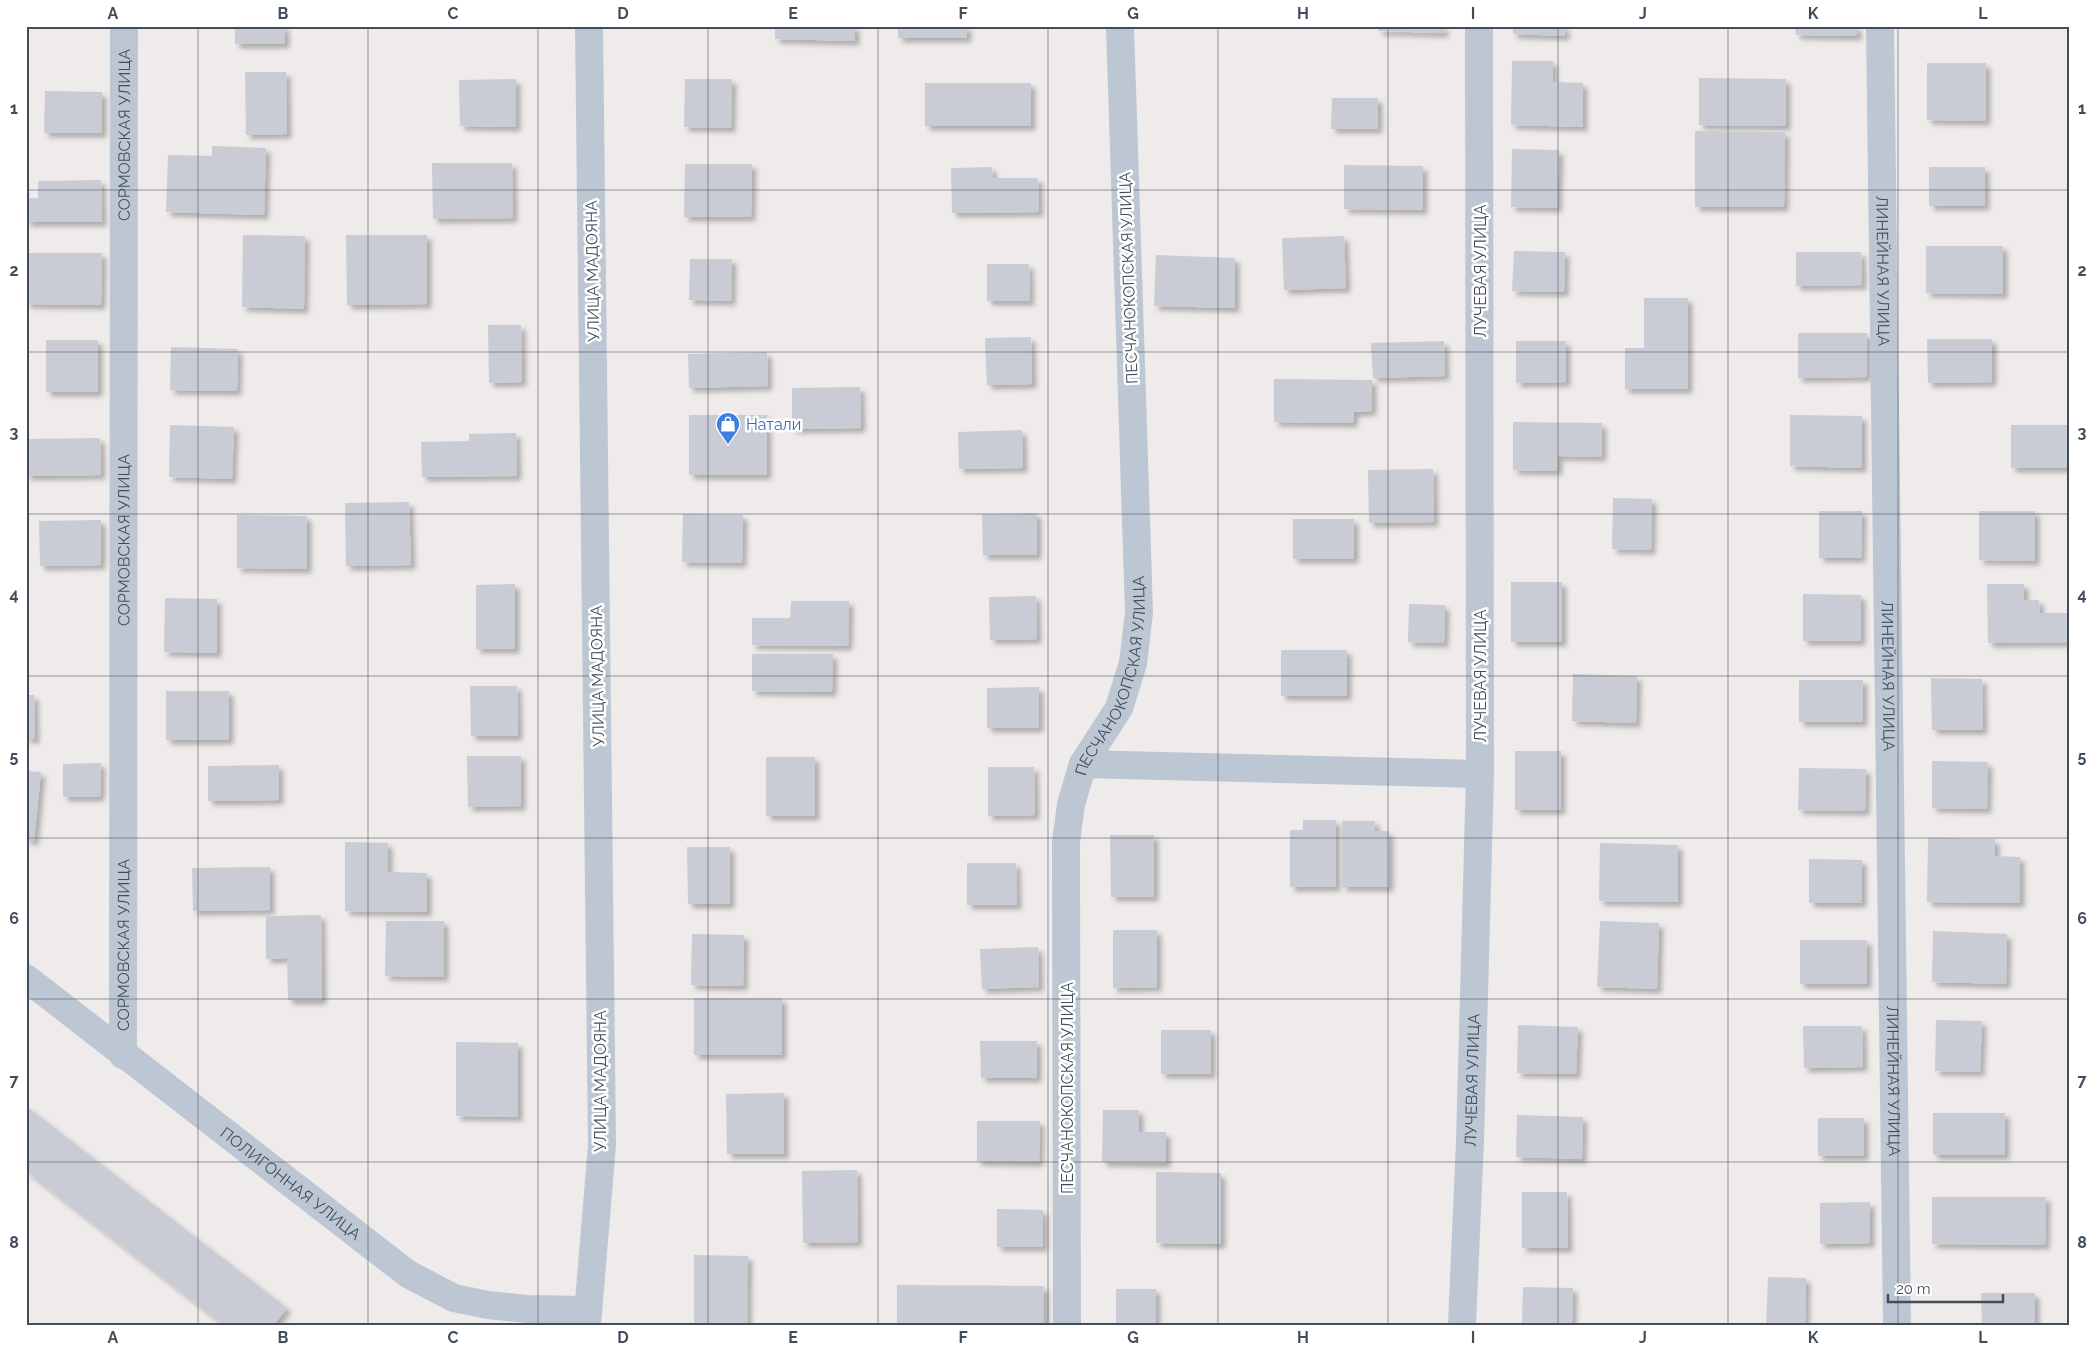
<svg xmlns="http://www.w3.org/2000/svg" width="2096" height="1351" font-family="Raleway,sans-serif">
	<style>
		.building { fill: #c9ccd4; filter: url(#shadow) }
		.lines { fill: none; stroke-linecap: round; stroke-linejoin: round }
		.minor { stroke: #bcc7d3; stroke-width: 28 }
		.grid { fill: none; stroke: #424d5a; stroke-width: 1; stroke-opacity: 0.55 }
		.labels { text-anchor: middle; stroke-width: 5; stroke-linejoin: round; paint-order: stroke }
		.street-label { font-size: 16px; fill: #424d5a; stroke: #fff }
		.shop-label { font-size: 16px; fill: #366cbe; stroke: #fff; text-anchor: start }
		.neatline { fill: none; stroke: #424d5a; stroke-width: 2 }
		.grid-label { font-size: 16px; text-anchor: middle; font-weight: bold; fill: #424d5a }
	</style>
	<defs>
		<filter id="shadow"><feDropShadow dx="4.5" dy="4.5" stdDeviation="2.5" flood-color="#0004"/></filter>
	</defs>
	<rect width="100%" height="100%" fill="#efebeb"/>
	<g class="building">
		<rect x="235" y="26" width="50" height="18"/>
		<polygon points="775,26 855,26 855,41 775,39"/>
		<rect x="898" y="26" width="69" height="12"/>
		<polygon points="1378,26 1444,26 1444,33 1378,31"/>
		<polygon points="1513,26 1565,26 1565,36 1513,34"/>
		<polygon points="1795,26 1857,26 1857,36 1796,35"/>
		<polygon points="1512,61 1553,61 1553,82 1583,83 1583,127 1511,125"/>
		<polygon points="1927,63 1986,63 1986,121 1927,120"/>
		<polygon points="245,72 286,72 287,134 246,135"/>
		<polygon points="1699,78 1786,79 1786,126 1699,125"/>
		<polygon points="516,79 516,127 460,126 459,80"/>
		<polygon points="685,79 732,79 731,128 684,127"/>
		<rect x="925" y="83" width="106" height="43"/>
		<polygon points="45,91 102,92 102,133 44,133"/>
		<polygon points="1332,98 1378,98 1378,129 1331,129"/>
		<polygon points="1695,131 1785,132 1784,207 1695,207"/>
		<polygon points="212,146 266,148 264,215 166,212 168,155 212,156"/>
		<polygon points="1512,149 1559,150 1557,208 1511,207"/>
		<polygon points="432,163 512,163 513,218 433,219"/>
		<polygon points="685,164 752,164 751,217 684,217"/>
		<polygon points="1344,165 1423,166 1423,210 1344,209"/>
		<polygon points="992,167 993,178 1038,178 1039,212 952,213 951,168"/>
		<rect x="1929" y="167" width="56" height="39"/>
		<polygon points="101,180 102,222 26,222 26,198 38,198 38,181"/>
		<polygon points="243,235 305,236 304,309 242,307"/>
		<polygon points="346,235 427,235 427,304 347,305"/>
		<polygon points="1344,236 1346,288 1284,290 1282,238"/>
		<polygon points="1926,246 2003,246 2003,294 1926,293"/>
		<polygon points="1514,251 1565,252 1564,292 1512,291"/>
		<polygon points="1796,252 1861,252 1862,285 1796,286"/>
		<polygon points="26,253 102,253 101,305 26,304"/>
		<polygon points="1156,255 1235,258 1235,308 1154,306"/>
		<polygon points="690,259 732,259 731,301 689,300"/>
		<polygon points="987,264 1029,264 1030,301 987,301"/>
		<polygon points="1644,298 1688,298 1688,389 1625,389 1625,348 1644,348"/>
		<polygon points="488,325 521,325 522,382 489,383"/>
		<polygon points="1798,333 1867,333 1867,377 1798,378"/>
		<polygon points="1031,337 1032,384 987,385 985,338"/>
		<polygon points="1927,339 1992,339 1992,382 1928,383"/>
		<rect x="46" y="340" width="52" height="52"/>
		<polygon points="1444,341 1445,376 1373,378 1371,343"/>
		<polygon points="1516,341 1566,341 1566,382 1516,383"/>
		<polygon points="171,347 238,349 237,391 170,390"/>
		<polygon points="767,352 768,386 689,388 688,354"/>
		<polygon points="1274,379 1372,380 1372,411 1354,412 1353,423 1274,422"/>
		<polygon points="860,387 861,428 792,429 792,388"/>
		<rect x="689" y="415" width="78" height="60"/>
		<polygon points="1790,415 1862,416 1862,468 1790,466"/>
		<polygon points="1513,422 1602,423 1602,457 1558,456 1558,471 1513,470"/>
		<polygon points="170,425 234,427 232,479 169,477"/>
		<rect x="2011" y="425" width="59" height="43"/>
		<polygon points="1022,430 1023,468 959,469 958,432"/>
		<polygon points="516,433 517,476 422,477 421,442 469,441 469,434"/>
		<polygon points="100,438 101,475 26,476 26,439"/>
		<polygon points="1433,469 1434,522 1369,523 1368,470"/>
		<polygon points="1613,498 1652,499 1651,550 1612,549"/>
		<polygon points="409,502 411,565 346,566 345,503"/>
		<polygon points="1819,511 1862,511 1861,558 1819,558"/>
		<polygon points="1979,511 2035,511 2035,561 1979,560"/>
		<polygon points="1037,513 1037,555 983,555 982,514"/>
		<polygon points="683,514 743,515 742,563 682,562"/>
		<polygon points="237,515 307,516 307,569 237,568"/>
		<rect x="1293" y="519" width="61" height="40"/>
		<polygon points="101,520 101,565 40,566 39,521"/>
		<rect x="1511" y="582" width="51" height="60"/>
		<polygon points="515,584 515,649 476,649 476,585"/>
		<polygon points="1987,584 2024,584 2024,600 2039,600 2040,613 2070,613 2070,642 1988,643"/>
		<polygon points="1803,594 1861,595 1861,641 1803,641"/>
		<polygon points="1036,596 1037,639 990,640 989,597"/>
		<polygon points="165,598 217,599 217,653 164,652"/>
		<polygon points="791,601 849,601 848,646 752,645 752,618 790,618"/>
		<polygon points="1409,604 1445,605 1444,643 1408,642"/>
		<rect x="1281" y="650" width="66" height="46"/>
		<polygon points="752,654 833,654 832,692 752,691"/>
		<polygon points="1573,674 1637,676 1636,723 1572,721"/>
		<polygon points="1931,678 1982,679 1983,730 1932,730"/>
		<rect x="1799" y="680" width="64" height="42"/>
		<polygon points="470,686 517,686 518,736 471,736"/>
		<polygon points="1039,687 1039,728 987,728 987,688"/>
		<rect x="166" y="691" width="63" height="49"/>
		<polygon points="26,695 34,695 35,739 26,739"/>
		<rect x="1515" y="751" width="46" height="59"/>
		<polygon points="467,756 521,756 521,806 468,807"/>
		<rect x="766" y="757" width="49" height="59"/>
		<polygon points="1932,761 1988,762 1987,809 1932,808"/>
		<polygon points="101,763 100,797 63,797 63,764"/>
		<polygon points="279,765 279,800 208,801 208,766"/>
		<polygon points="988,767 1034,767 1035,815 988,816"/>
		<polygon points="1799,768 1866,769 1865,811 1798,810"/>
		<polygon points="26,771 41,772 34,841 26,840"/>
		<polygon points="1303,820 1336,820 1336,887 1290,887 1290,830 1303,830"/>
		<polygon points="1342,821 1375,821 1375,831 1389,831 1389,887 1342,887"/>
		<polygon points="1110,835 1154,835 1154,897 1111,897"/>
		<polygon points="1928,838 1995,839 1995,856 2020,857 2020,903 1927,902"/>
		<polygon points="345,842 388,843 388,872 427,873 427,912 345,911"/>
		<polygon points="1600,843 1678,845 1678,902 1599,901"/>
		<polygon points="687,847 730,847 730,904 688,904"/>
		<polygon points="1809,859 1862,860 1862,903 1809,903"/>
		<polygon points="967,863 1016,863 1017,905 967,905"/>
		<polygon points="270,867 270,910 193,911 192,868"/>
		<polygon points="321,915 322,1000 288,1000 287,958 266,959 266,916"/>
		<polygon points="386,921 444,921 444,977 385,976"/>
		<polygon points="1600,921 1659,923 1657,989 1597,987"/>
		<polygon points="1113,930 1157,930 1157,987 1113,988"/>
		<polygon points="1933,931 2007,934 2006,984 1932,982"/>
		<polygon points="692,934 744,935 743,986 691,985"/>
		<rect x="1800" y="940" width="67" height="44"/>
		<polygon points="1038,947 1039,987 982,989 980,949"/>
		<rect x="694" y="998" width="88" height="57"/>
		<polygon points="1936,1020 1982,1021 1980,1072 1935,1071"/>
		<polygon points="1518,1025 1578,1027 1576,1074 1517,1073"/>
		<polygon points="1803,1026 1862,1026 1863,1067 1804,1068"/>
		<rect x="1161" y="1030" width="50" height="44"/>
		<polygon points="980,1041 1037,1041 1037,1078 981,1078"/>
		<polygon points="456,1042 518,1043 518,1117 456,1116"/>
		<polygon points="784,1093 784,1154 727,1154 726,1094"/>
		<polygon points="26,1106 287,1308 274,1325 224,1325 26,1171"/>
		<polygon points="1103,1110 1139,1110 1139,1132 1166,1132 1166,1163 1102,1162"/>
		<rect x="1933" y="1113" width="72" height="42"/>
		<polygon points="1517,1115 1583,1117 1582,1159 1516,1157"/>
		<rect x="1818" y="1118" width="46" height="38"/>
		<polygon points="977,1121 1040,1121 1039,1162 977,1161"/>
		<polygon points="857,1170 858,1242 803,1243 802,1171"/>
		<polygon points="1156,1172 1221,1173 1221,1244 1156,1243"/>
		<polygon points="1522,1192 1567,1192 1568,1248 1522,1248"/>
		<polygon points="1932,1197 2046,1197 2045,1245 1932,1244"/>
		<polygon points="1870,1202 1870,1243 1820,1244 1820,1203"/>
		<polygon points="997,1209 1043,1210 1043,1247 997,1247"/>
		<polygon points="694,1255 748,1256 747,1325 694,1325"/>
		<polygon points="1768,1277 1806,1278 1805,1325 1766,1324"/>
		<polygon points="897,1285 1044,1286 1044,1325 897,1325"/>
		<polygon points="1523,1287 1573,1288 1572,1325 1522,1325"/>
		<rect x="1116" y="1289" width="40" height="36"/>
		<polygon points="1981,1293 2035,1293 2035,1325 1982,1325"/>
	</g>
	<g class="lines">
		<g class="minor">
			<path id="s1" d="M1880 26 1897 1325"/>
			<polyline points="1083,764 1480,774"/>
			<path id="s2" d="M26 978 408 1274 454 1298 488 1305 527 1309 587 1310"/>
			<path id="s3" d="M123 1055 124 26"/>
			<polyline points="587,1325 602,1145 589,26"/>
			<path id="s4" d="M1067 1325 1066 842 1071 804 1083 764 1119 708 1133 663 1139 613 1120 26"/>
			<path id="s5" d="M1462 1325 1470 1141 1480 774 1479 26"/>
		</g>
	</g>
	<path class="grid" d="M198 26V1325M368 26V1325M538 26V1325M708 26V1325M878 26V1325M1048 26V1325M1218 26V1325M1388 26V1325M1558 26V1325M1728 26V1325M1898 26V1325M26 190H2070M26 352H2070M26 514H2070M26 676H2070M26 838H2070M26 999H2070M26 1162H2070"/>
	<defs>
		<g id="shop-pin" transform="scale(1.25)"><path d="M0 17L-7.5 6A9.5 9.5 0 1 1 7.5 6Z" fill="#3f7fe0" stroke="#fff"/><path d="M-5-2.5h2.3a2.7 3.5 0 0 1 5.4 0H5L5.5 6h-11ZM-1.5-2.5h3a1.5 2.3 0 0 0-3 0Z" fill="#fff"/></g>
	</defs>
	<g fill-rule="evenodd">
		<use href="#shop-pin" x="728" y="424"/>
	</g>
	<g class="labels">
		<g class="street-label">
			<text dy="6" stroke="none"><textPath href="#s3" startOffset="920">СОРМОВСКАЯ УЛИЦА</textPath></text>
			<text transform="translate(592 271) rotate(-91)" y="6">УЛИЦА МАДОЯНА</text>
			<text transform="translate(1480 271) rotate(-90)" y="6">ЛУЧЕВАЯ УЛИЦА</text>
			<text dy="6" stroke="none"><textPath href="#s1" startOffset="245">ЛИНЕЙНАЯ УЛИЦА</textPath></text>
			<text transform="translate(1128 278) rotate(-92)" y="6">ПЕСЧАНОКОПСКАЯ УЛИЦА</text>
			<text dy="6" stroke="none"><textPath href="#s3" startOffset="515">СОРМОВСКАЯ УЛИЦА</textPath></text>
			<text transform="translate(597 676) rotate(-91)" y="6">УЛИЦА МАДОЯНА</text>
			<text dy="6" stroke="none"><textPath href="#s4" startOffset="658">ПЕСЧАНОКОПСКАЯ УЛИЦА</textPath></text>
			<text transform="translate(1480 676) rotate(-90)" y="6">ЛУЧЕВАЯ УЛИЦА</text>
			<text dy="6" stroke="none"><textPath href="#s1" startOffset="650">ЛИНЕЙНАЯ УЛИЦА</textPath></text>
			<text dy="6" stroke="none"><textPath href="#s3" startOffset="110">СОРМОВСКАЯ УЛИЦА</textPath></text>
			<text dy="6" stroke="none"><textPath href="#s1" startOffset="1055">ЛИНЕЙНАЯ УЛИЦА</textPath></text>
			<text transform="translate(600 1081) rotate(-90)" y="6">УЛИЦА МАДОЯНА</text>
			<text dy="6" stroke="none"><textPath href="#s5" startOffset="245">ЛУЧЕВАЯ УЛИЦА</textPath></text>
			<text transform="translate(1067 1088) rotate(-90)" y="6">ПЕСЧАНОКОПСКАЯ УЛИЦА</text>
			<text dy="6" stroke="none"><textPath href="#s2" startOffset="335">ПОЛИГОННАЯ УЛИЦА</textPath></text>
		</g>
		<g class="shop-label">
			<text x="746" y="430">Натали</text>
		</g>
	</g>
	<rect width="2096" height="1351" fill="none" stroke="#ffffff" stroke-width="55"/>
	<path d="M1888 1294v8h115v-8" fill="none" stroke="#424d5a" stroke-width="2.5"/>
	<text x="1896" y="1294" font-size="15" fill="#424d5a" stroke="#ffffff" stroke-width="4" paint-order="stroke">20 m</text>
	<rect x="28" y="28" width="2040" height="1296" class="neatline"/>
	<g class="grid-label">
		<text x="113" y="19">A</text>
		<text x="283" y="19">B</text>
		<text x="453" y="19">C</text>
		<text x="623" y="19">D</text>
		<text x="793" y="19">E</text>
		<text x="963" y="19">F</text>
		<text x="1133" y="19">G</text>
		<text x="1303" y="19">H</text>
		<text x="1473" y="19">I</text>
		<text x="1643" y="19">J</text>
		<text x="1813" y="19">K</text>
		<text x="1983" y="19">L</text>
		<text x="14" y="114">1</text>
		<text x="2082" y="114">1</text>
		<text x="14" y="276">2</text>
		<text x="2082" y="276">2</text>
		<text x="14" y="438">3</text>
		<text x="2082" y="438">3</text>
		<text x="14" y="600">4</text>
		<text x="2082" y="600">4</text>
		<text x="14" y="762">5</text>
		<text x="2082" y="762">5</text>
		<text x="14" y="924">6</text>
		<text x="2082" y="924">6</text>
		<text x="14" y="1086">7</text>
		<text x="2082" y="1086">7</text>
		<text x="14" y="1248">8</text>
		<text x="2082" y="1248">8</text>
		<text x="113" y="1343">A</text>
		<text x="283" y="1343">B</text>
		<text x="453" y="1343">C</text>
		<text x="623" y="1343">D</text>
		<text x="793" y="1343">E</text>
		<text x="963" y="1343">F</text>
		<text x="1133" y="1343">G</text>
		<text x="1303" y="1343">H</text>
		<text x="1473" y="1343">I</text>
		<text x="1643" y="1343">J</text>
		<text x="1813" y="1343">K</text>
		<text x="1983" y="1343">L</text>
	</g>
</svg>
